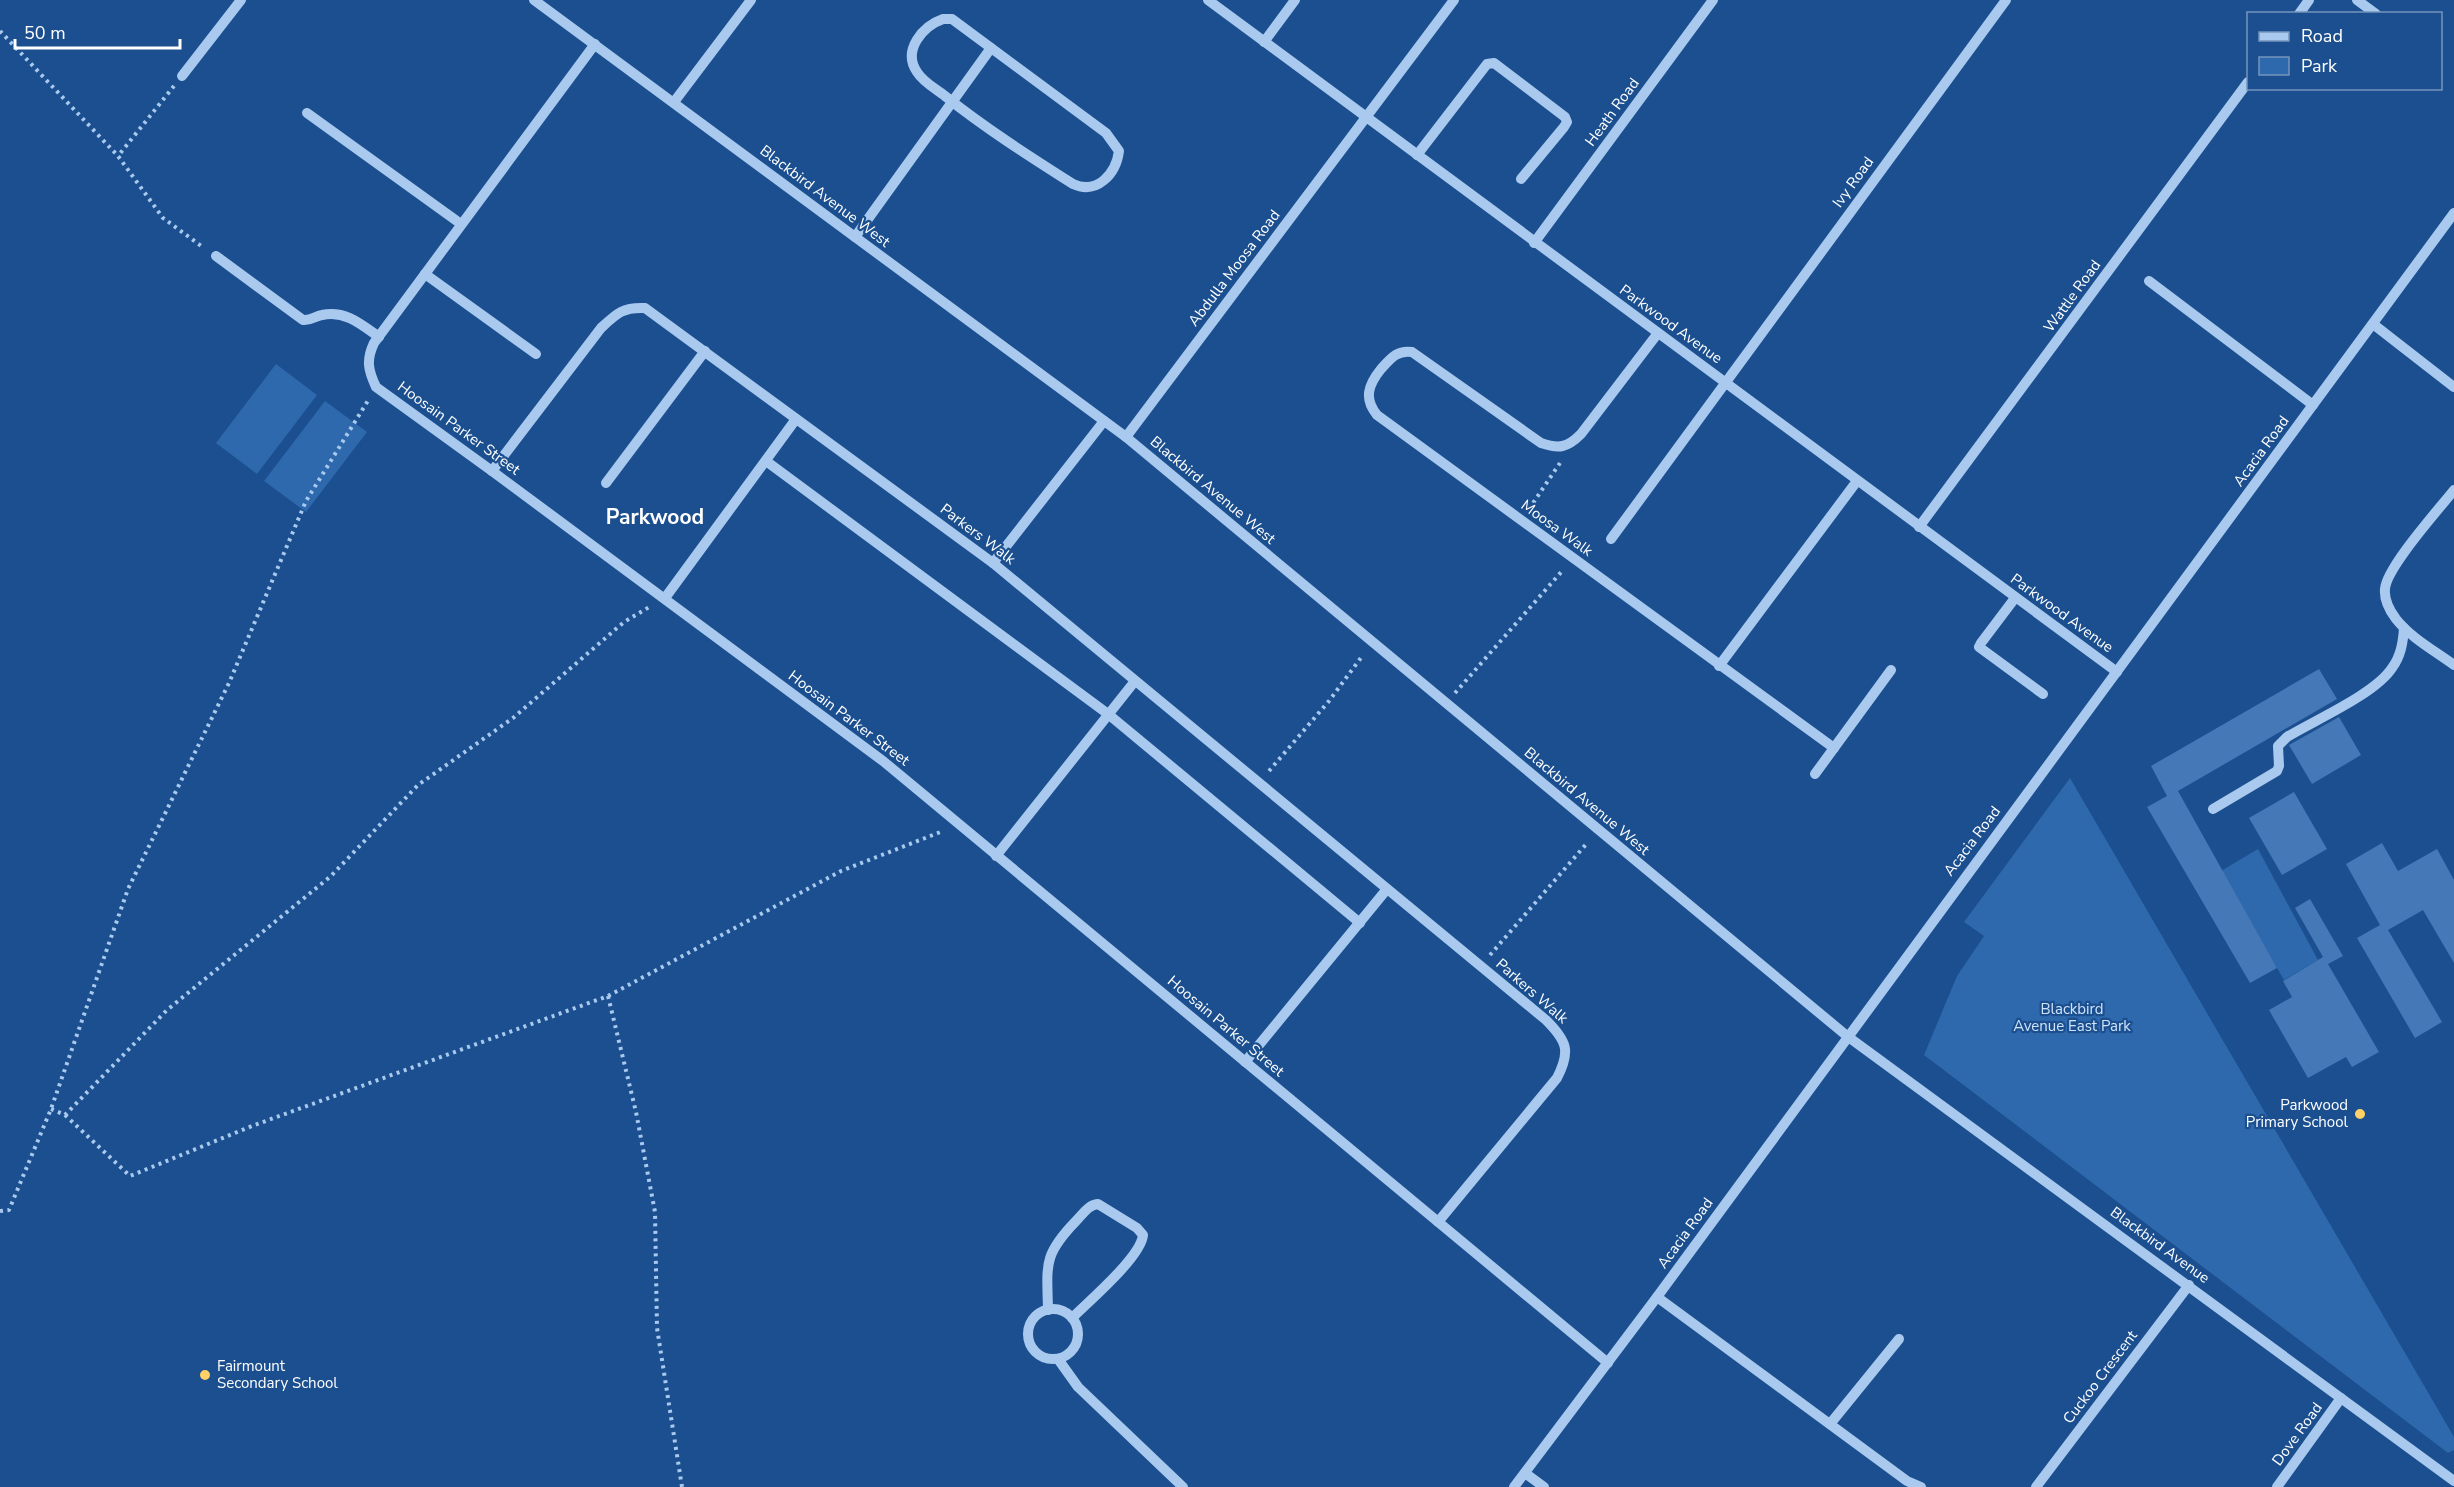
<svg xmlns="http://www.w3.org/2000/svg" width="2454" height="1487" font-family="'Nunito Sans',sans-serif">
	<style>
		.green { fill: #2e69ad }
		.building { fill: #4478b7 }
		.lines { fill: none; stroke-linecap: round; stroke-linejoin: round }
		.path { stroke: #a9c9ee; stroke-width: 4; stroke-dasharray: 3 4.5; stroke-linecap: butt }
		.minor { stroke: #a9c9ee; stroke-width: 10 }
		.poi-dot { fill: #ffd166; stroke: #1b4f8f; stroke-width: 2 }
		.labels { text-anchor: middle; stroke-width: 4.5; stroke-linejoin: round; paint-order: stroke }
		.street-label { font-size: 15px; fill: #fff; stroke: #1b4f8f }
		.park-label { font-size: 15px; fill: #cfe3fa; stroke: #1b4f8f }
		.poi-label { font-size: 15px; fill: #fff; stroke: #1b4f8f; text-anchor: end }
		.district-label { font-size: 21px; font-weight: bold; fill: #fff; stroke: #1b4f8f }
	</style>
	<rect width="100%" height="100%" fill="#1b4f8f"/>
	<g class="green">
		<polygon points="276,364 317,395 257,474 216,443"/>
		<polygon points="325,401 367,432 306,512 264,481"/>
		<polygon points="2070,778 2454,1437 2454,1450 2448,1453 1924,1055 1957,976 1984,936 1964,922"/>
		<polygon points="2258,849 2318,960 2284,980 2221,871"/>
	</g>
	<g class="building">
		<polygon points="2319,669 2337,699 2178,791 2277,968 2250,983 2147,807 2167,796 2151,766"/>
		<polygon points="2339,717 2361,755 2312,784 2289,745"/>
		<polygon points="2294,792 2327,849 2282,875 2249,818"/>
		<polygon points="2382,843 2398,871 2437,849 2454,880 2454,963 2423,910 2388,930 2442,1022 2415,1038 2357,938 2380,925 2346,864"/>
		<polygon points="2310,899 2343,956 2328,964 2379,1052 2352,1067 2346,1057 2308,1078 2269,1010 2292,997 2283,981 2323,957 2295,908"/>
	</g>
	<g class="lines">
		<g class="path">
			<polyline points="0,31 118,156"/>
			<polyline points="174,86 118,156 163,218 204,248"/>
			<polyline points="1529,509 1560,463"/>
			<polyline points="1455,693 1563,570"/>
			<polyline points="1269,771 1329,701 1363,655"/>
			<polyline points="1490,955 1588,842"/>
			<polyline points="608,996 636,1112 655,1212 657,1328 682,1487"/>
			<polyline points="51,1109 65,1115 167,1010 331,876 418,785 513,718 624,622 651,606"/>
			<polyline points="65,1115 130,1176 252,1126 608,996 841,871 943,831"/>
			<polyline points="0,1211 9,1210 51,1109 128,889 229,683 306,501 369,399"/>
		</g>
		<g class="minor">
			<polyline points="534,0 1126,437 1847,1036 2454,1481"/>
			<polyline points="1208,0 2117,672"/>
			<polyline points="2357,0 2376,14"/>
			<polyline points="2299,14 2309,0"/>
			<path d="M943 19H952L1106 133 1119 151C1116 174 1097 195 1073 184 1029 156 985 128 945 96 936 89 923 82 917 72 902 50 923 26 943 19Z"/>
			<polyline points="1264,42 1295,0"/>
			<path d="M595 44 374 343C366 360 368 370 376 387L492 471 883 761 1608 1363"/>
			<polyline points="182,76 241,0"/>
			<polyline points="674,102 751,0"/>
			<polyline points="307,113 461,224"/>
			<polyline points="1417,155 1487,64 1494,63 1565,117 1567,122 1564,127 1521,179"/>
			<polyline points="855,237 991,48"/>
			<polyline points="1534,243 1713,0"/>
			<path d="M216 256 303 320C311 321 315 316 322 315 345 310 361 324 379 337"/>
			<polyline points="425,274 536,354"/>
			<polyline points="2149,281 2313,405"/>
			<polyline points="2373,324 2454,387"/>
			<path d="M1658 333 1581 434C1567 448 1559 449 1541 443L1412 352C1397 350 1391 358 1381 369 1369 384 1363 398 1377 415L1834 748"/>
			<polyline points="1126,437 1454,0"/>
			<polyline points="766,461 1108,714 1360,923"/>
			<path d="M492 471 601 328C617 313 623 307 645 308L993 563 1546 1020C1567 1041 1571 1051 1557 1078L1438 1222"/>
			<polyline points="606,483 705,351"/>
			<path d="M2454 490C2439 509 2386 568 2385 589 2384 599 2390 611 2396 619 2411 638 2435 651 2454 665"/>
			<polyline points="1919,527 2248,82"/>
			<polyline points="1611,539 2006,0"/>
			<polyline points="993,563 1104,421"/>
			<polyline points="665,598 796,419"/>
			<polyline points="2015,598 1981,643 1979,647 2043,694"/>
			<polyline points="1719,666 1857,481"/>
			<polyline points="1815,774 1891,670"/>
			<path d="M2213 809 2277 771 2279 766 2278 746 2287 737C2315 720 2375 694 2392 668 2401 656 2403 642 2404 628"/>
			<polyline points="996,856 1135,681"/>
			<polyline points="1245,1062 1387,889"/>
			<polyline points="1657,1297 1907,1481 1921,1487"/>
			<circle cx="1053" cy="1334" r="25"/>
			<path d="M1048 1310C1047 1264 1043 1255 1076 1221 1083 1214 1088 1205 1098 1204L1137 1228 1143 1235C1141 1257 1089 1301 1072 1318"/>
			<polyline points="1058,1359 1078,1387 1183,1487"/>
			<polyline points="1830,1424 1899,1339"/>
			<polyline points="1525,1473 1544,1487"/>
			<polyline points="1514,1487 1657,1297 2454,213"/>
			<polyline points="2036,1487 2189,1285"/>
			<polyline points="2277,1487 2341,1398"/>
		</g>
	</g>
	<g class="poi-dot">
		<circle cx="2360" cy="1114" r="6"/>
		<circle cx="205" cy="1375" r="6"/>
	</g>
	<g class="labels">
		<g class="street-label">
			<text transform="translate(1612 112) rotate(-54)" y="5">Heath Road</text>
			<text transform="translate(1853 182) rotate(-54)" y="5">Ivy Road</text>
			<text transform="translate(825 196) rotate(37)" y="5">Blackbird Avenue West</text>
			<text transform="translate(1234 268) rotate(-53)" y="5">Abdulla Moosa Road</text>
			<text transform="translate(2072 296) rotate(-54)" y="5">Wattle Road</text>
			<text transform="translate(1671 324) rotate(36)" y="5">Parkwood Avenue</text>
			<text transform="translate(459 428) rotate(36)" y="5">Hoosain Parker Street</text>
			<text transform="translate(2261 451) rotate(-54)" y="5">Acacia Road</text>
			<text transform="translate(1213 490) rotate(40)" y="5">Blackbird Avenue West</text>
			<text transform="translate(1557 528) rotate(36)" y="5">Moosa Walk</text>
			<text transform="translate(978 534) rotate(37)" y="5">Parkers Walk</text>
			<text transform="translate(2062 613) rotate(36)" y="5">Parkwood Avenue</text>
			<text transform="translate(849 718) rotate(37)" y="5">Hoosain Parker Street</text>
			<text transform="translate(1587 801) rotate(40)" y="5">Blackbird Avenue West</text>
			<text transform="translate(1972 841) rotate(-53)" y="5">Acacia Road</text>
			<text transform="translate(1532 991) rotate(41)" y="5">Parkers Walk</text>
			<text transform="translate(1226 1026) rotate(40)" y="5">Hoosain Parker Street</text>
			<text transform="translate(1685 1233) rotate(-54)" y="5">Acacia Road</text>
			<text transform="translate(2160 1245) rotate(36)" y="5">Blackbird Avenue</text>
			<text transform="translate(2100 1377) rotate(-53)" y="5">Cuckoo Crescent</text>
			<text transform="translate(2297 1434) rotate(-54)" y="5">Dove Road</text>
		</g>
		<g class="park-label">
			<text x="2072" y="1014">Blackbird<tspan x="2072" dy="17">Avenue East Park</tspan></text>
		</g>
		<g class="poi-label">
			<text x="2348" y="1110">Parkwood<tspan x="2348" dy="17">Primary School</tspan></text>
			<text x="217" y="1371" text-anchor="start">Fairmount<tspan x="217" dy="17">Secondary School</tspan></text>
		</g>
		<g class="district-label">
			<text x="655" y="524">Parkwood</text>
		</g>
	</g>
	<rect x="2247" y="12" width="195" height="78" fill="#1b4f8f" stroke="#7695bc" stroke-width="1.5"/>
	<rect x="2259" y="32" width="30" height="9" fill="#a9c9ee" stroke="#7695bc" stroke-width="1.5"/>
	<text x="2301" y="42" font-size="18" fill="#ffffff">Road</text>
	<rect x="2259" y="57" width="30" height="18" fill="#2e69ad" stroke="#7695bc" stroke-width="1.5"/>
	<text x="2301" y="72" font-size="18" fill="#ffffff">Park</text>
	<path d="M15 39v9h165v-9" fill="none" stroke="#ffffff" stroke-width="3"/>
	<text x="24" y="39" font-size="18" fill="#ffffff" stroke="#1b4f8f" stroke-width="4.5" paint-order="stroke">50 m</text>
</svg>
